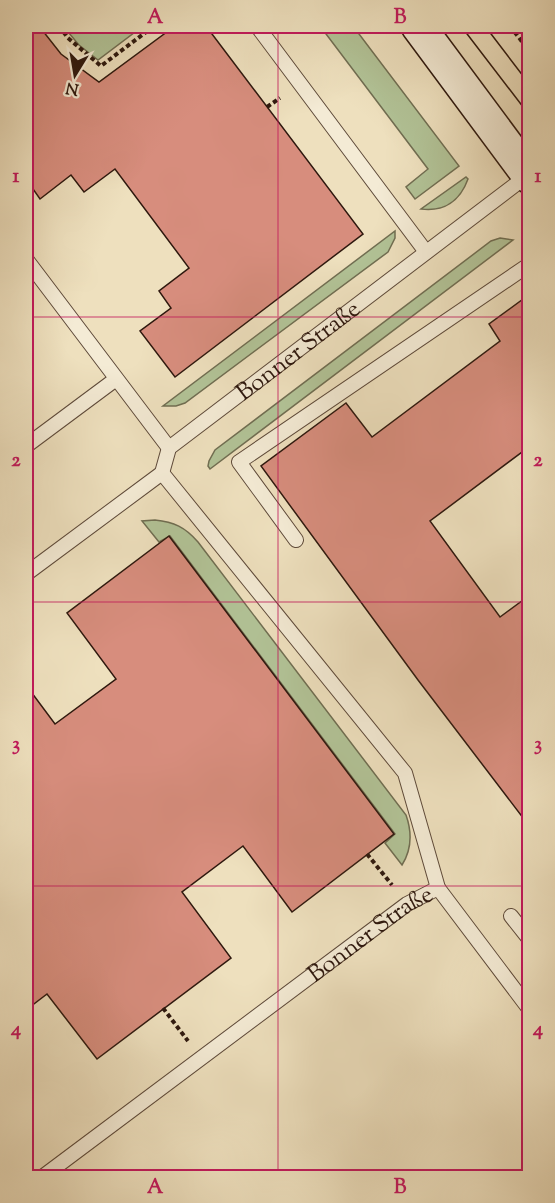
<svg xmlns="http://www.w3.org/2000/svg" width="555" height="1203" font-family="'Sorts Mill Goudy',serif">
	<style>
		.green { fill: #b2c397; stroke: #706e52; stroke-width: 1.5 }
		.building { fill: #d78d7d; stroke: #2e180e; stroke-width: 1.5 }
		.lines { fill: none; stroke-linecap: round; stroke-linejoin: round }
		.service-casing { stroke: #5e4a3a; stroke-width: 16 }
		.secondary-casing { stroke: #2e180e; stroke-width: 36 }
		.path { stroke: #2e180e; stroke-width: 4; stroke-dasharray: 4.5 3; stroke-linecap: butt }
		.service { stroke: #f4ebd5; stroke-width: 14 }
		.secondary { stroke: #f4ebd5; stroke-width: 33 }
		.tram { stroke: #2e180e; stroke-width: 1.5 }
		.grid { fill: none; stroke: #c2185b; stroke-width: 1.5; stroke-opacity: 0.55 }
		.labels { text-anchor: middle; stroke-width: 4.5; stroke-linejoin: round; paint-order: stroke }
		.street-label { font-size: 24px; fill: #2e180e; stroke: #f4ebd5 }
		.neatline { fill: none; stroke: #c2185b; stroke-width: 2 }
		.grid-label { font-size: 20px; text-anchor: middle; font-weight: bold; fill: #c2185b }
	</style>
	<rect width="100%" height="100%" fill="#eee0be"/>
	<filter id="stains"><feTurbulence type="fractalNoise" baseFrequency=".00333" numOctaves="4"/><feColorMatrix values="0 0 0 0 .2 0 0 0 0 .09 0 0 0 0 .02 0 0 0 .5 -.17"/></filter>
	<radialGradient id="worn" r=".72"><stop offset=".6" stop-color="#630" stop-opacity="0"/><stop offset="1" stop-color="#630" stop-opacity=".3"/></radialGradient>
	<g class="green">
		<polygon points="63,26 143,26 98,60 79,45"/>
		<polygon points="320,26 353,26 459,166 415,199 406,187 428,169"/>
		<path d="M466 177 468 179C460 201 444 212 421 209Z"/>
		<polygon points="395,231 395,238 388,252 185,403 176,406 163,406"/>
		<polygon points="500,238 513,240 210,469 208,466 209,461 215,450 491,241"/>
		<path d="M155 520C174 522 185 527 198 542L406 815C412 832 412 849 402 865L385 843 395 834 170 536 159 542 142 521Z"/>
	</g>
	<g class="building">
		<polygon points="26,26 39,26 61,54 99,82 175,26 206,26 363,234 175,377 140,331 171,308 159,291 189,268 115,169 84,192 71,175 40,199 26,179"/>
		<polygon points="530,294 530,446 430,521 500,617 530,595 530,827 418,680 261,466 346,403 372,437 500,341 489,324"/>
		<polygon points="169,536 394,834 292,912 243,846 182,892 231,958 97,1059 47,994 26,1010 26,685 55,724 116,679 67,613"/>
	</g>
	<g class="lines">
		<g class="service-casing">
			<g id="service">
				<polyline points="257,26 426,252"/>
				<polyline points="26,259 169,448"/>
				<polyline points="26,446 116,379"/>
				<polyline points="296,540 239,462 530,264"/>
				<path id="s1" d="M26 574 162 473 169 448 528 175"/>
				<polyline points="438,888 530,1010"/>
				<polyline points="511,916 530,940"/>
				<path id="s2" d="M41 1178 407 904 438 888 405 773 162 473"/>
			</g>
		</g>
		<g class="secondary-casing">
			<polyline id="secondary" points="418,26 530,177"/>
		</g>
		<g class="path">
			<polyline points="59,26 68,38 101,66 154,26"/>
			<polyline points="510,26 530,52"/>
			<polyline points="267,107 280,98"/>
			<polyline points="367,854 392,885"/>
			<polyline points="163,1008 188,1041"/>
		</g>
		<use href="#service" class="service"/>
		<use href="#secondary" class="secondary"/>
		<g class="tram">
			<polyline points="461,26 530,116"/>
			<polyline points="485,26 530,85"/>
		</g>
	</g>
	<path class="grid" d="M278 26V1178M26 317H530M26 602H530M26 886H530"/>
	<g class="labels">
		<g class="street-label">
			<text dy="8" stroke="none"><textPath href="#s1" startOffset="357">Bonner Straße</textPath></text>
			<text dy="8" stroke="none"><textPath href="#s2" startOffset="410">Bonner Straße</textPath></text>
		</g>
	</g>
	<rect width="555" height="1203" fill="none" stroke="#eee0be" stroke-width="66"/>
	<g transform="translate(75 75) rotate(191)" stroke="#f4ebd5" stroke-width="4.5" paint-order="stroke">
	<path d="M0-4.5L10 22L0 15L-10 22Z" fill="#2e180e"/>
	<text y="-9" font-size="16" font-weight="bold" text-anchor="middle" fill="#2e180e">N</text>
	</g>
	<rect x="33" y="33" width="489" height="1137" class="neatline"/>
	<g class="grid-label">
		<text x="155" y="23">A</text>
		<text x="400" y="23">B</text>
		<text x="16" y="182">1</text>
		<text x="538" y="182">1</text>
		<text x="16" y="466">2</text>
		<text x="538" y="466">2</text>
		<text x="16" y="750">3</text>
		<text x="538" y="750">3</text>
		<text x="16" y="1035">4</text>
		<text x="538" y="1035">4</text>
		<text x="155" y="1193">A</text>
		<text x="400" y="1193">B</text>
	</g>
	<rect width="100%" height="100%" filter="url(#stains)"/>
	<rect width="100%" height="100%" fill="url(#worn)"/>
</svg>
